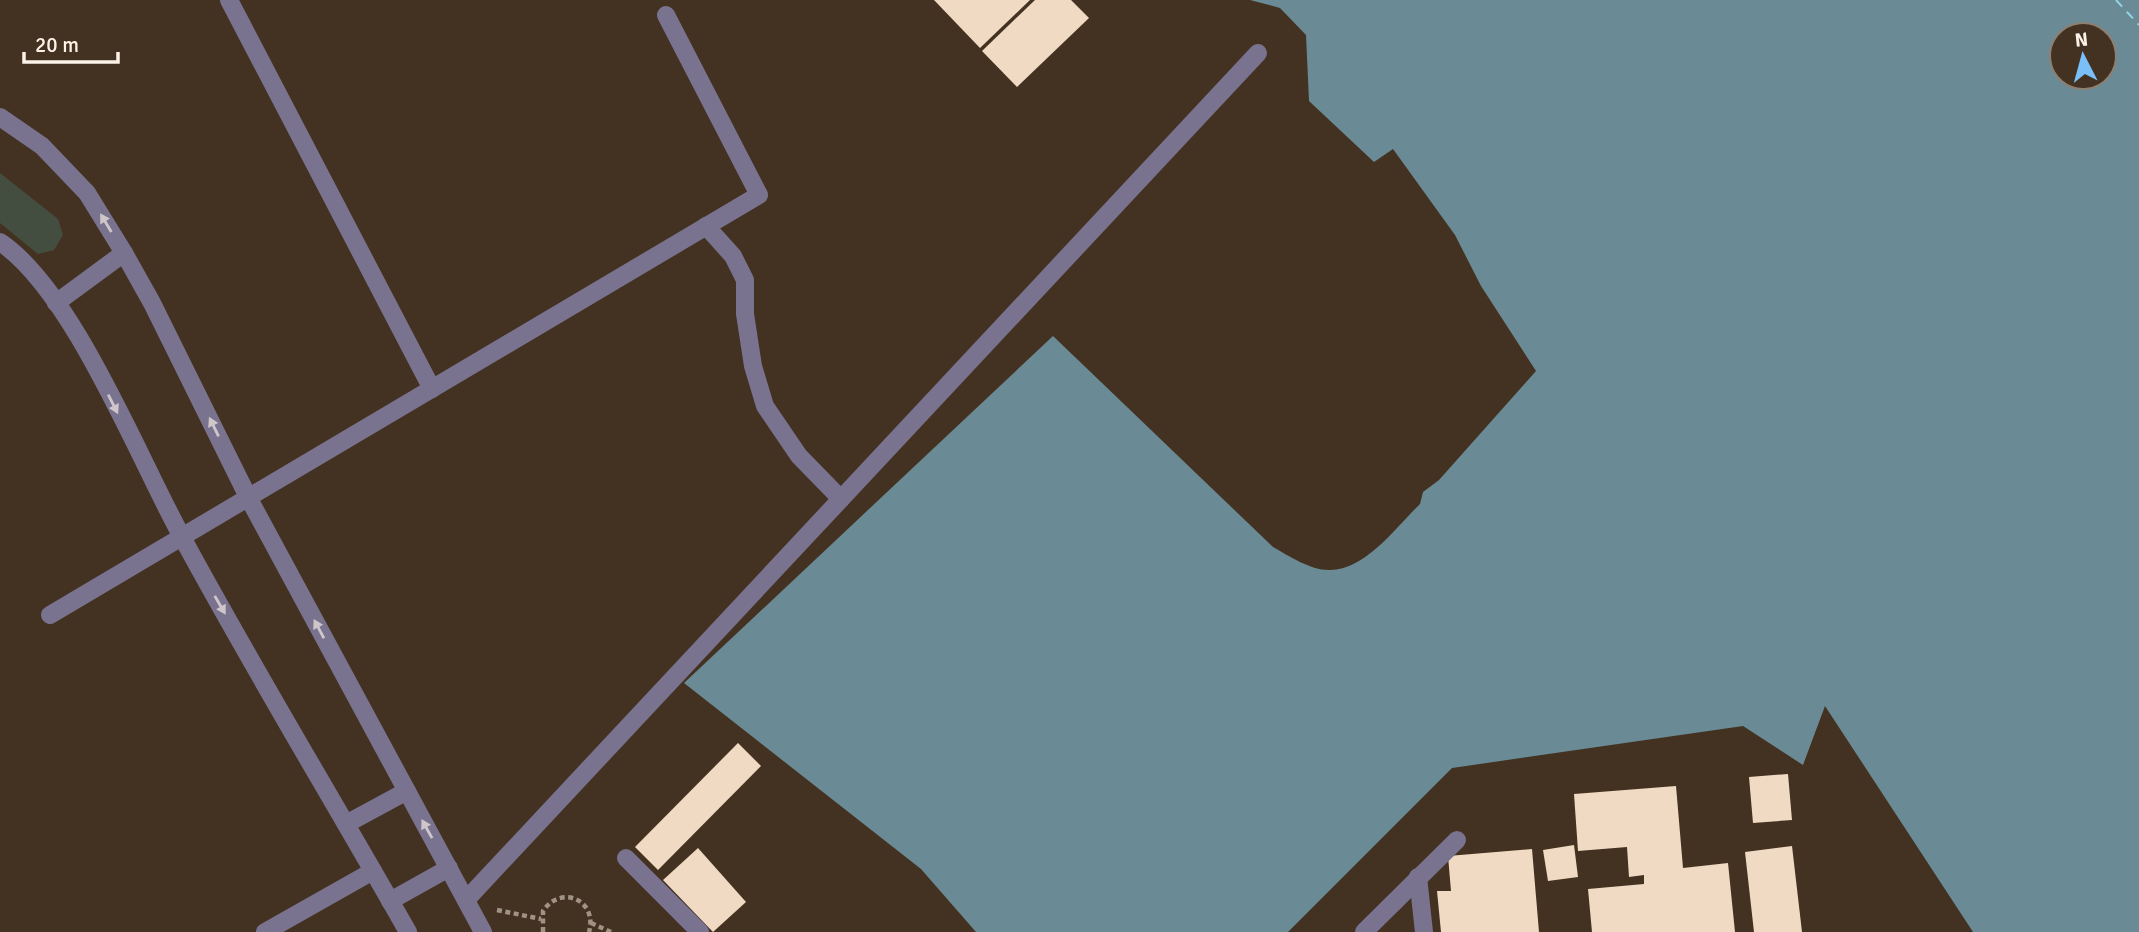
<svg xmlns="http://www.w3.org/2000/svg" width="2139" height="932" font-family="Signika,sans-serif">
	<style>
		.green { fill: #434e40 }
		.water { fill: #6a8b95; fill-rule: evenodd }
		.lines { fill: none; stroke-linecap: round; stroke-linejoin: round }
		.ferry { stroke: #92d3e6; stroke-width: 2; stroke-dasharray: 9 7; stroke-linecap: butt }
		.building { fill: #f1dac3 }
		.path { stroke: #a09284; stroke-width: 4.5; stroke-dasharray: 5 3.5; stroke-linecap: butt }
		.minor { stroke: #797390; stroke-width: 18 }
		.oneway { fill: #cfc6c9 }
	</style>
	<rect width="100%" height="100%" fill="#433221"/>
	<polygon class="green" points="0,173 58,219 63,235 54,250 38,254 0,223"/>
	<path class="water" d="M1250 0H2139V932H1973L1825 706 1803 765 1743 726 1452 768 1288 932H976L921 869 684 683 1053 336 1273 547C1289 556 1310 570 1329 570 1365 571 1396 527 1420 504L1423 492 1439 480 1536 371 1481 286 1455 235 1393 149 1374 162 1309 101 1306 35 1280 8ZM2062 35H2104V77H2062Z"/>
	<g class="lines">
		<polyline class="ferry" points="2116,0 2139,25"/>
	</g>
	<g class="building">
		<polygon points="934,0 1030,0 980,48"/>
		<polygon points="1035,0 1071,0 1089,18 1017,87 982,51"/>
		<polygon points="738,743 761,766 658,870 635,847"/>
		<polygon points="1788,774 1792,820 1753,823 1749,777"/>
		<polygon points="1676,786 1683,868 1728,863 1735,932 1592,932 1588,889 1644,884 1644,875 1629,877 1627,847 1578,851 1574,794"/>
		<polygon points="1574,845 1578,877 1548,881 1543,850"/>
		<polygon points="1792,846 1802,932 1754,932 1745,852"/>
		<polygon points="698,848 746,902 713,932 663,880"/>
		<polygon points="1532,849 1539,932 1441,932 1437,891 1451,891 1448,856"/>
	</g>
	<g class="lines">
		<g class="path">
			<polyline points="497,910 541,919"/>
			<polyline points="591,923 611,932"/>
			<path d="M543 932V911C561 884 598 900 589 932"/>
		</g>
		<g class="minor">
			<polyline points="229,0 432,389"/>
			<polyline points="0,117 42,146 87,193 124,253 152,303 248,497 483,932"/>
			<polyline points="706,226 733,256 745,280 745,314 753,366 765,406 799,456 841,499"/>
			<path d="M0 242C73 291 138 457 182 537 254 670 333 800 408 932"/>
			<polyline points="56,303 124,253"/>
			<polyline points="50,615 759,195 666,15"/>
			<polyline points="346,824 407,791"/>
			<polyline points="626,858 700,932"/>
			<polyline points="1418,877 1424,932"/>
			<polyline points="466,900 1258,53"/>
			<polyline points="390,901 449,868"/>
			<polyline points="265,932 373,871"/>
			<polyline points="1364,932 1457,840"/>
		</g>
	</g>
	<defs><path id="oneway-solid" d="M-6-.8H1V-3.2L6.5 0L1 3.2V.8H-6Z" transform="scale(1.75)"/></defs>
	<g class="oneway">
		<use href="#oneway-solid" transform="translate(106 223) rotate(-121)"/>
		<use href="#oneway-solid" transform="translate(113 404) rotate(63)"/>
		<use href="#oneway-solid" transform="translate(214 427) rotate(-116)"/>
		<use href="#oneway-solid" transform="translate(220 605) rotate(60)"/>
		<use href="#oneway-solid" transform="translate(319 629) rotate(-118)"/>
		<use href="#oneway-solid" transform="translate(427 829) rotate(-119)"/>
	</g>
	<g transform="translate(2083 56) rotate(354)"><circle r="33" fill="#433221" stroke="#8d7f71" stroke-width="2"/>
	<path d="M0-5L12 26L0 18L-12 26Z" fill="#7abff8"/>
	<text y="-10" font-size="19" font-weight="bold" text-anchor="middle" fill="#fdf2e8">N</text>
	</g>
	<path d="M24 52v10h94v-10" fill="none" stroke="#fdf2e8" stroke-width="3.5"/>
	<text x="35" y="52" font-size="21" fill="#fdf2e8" stroke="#433221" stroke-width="5" paint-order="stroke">20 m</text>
</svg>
